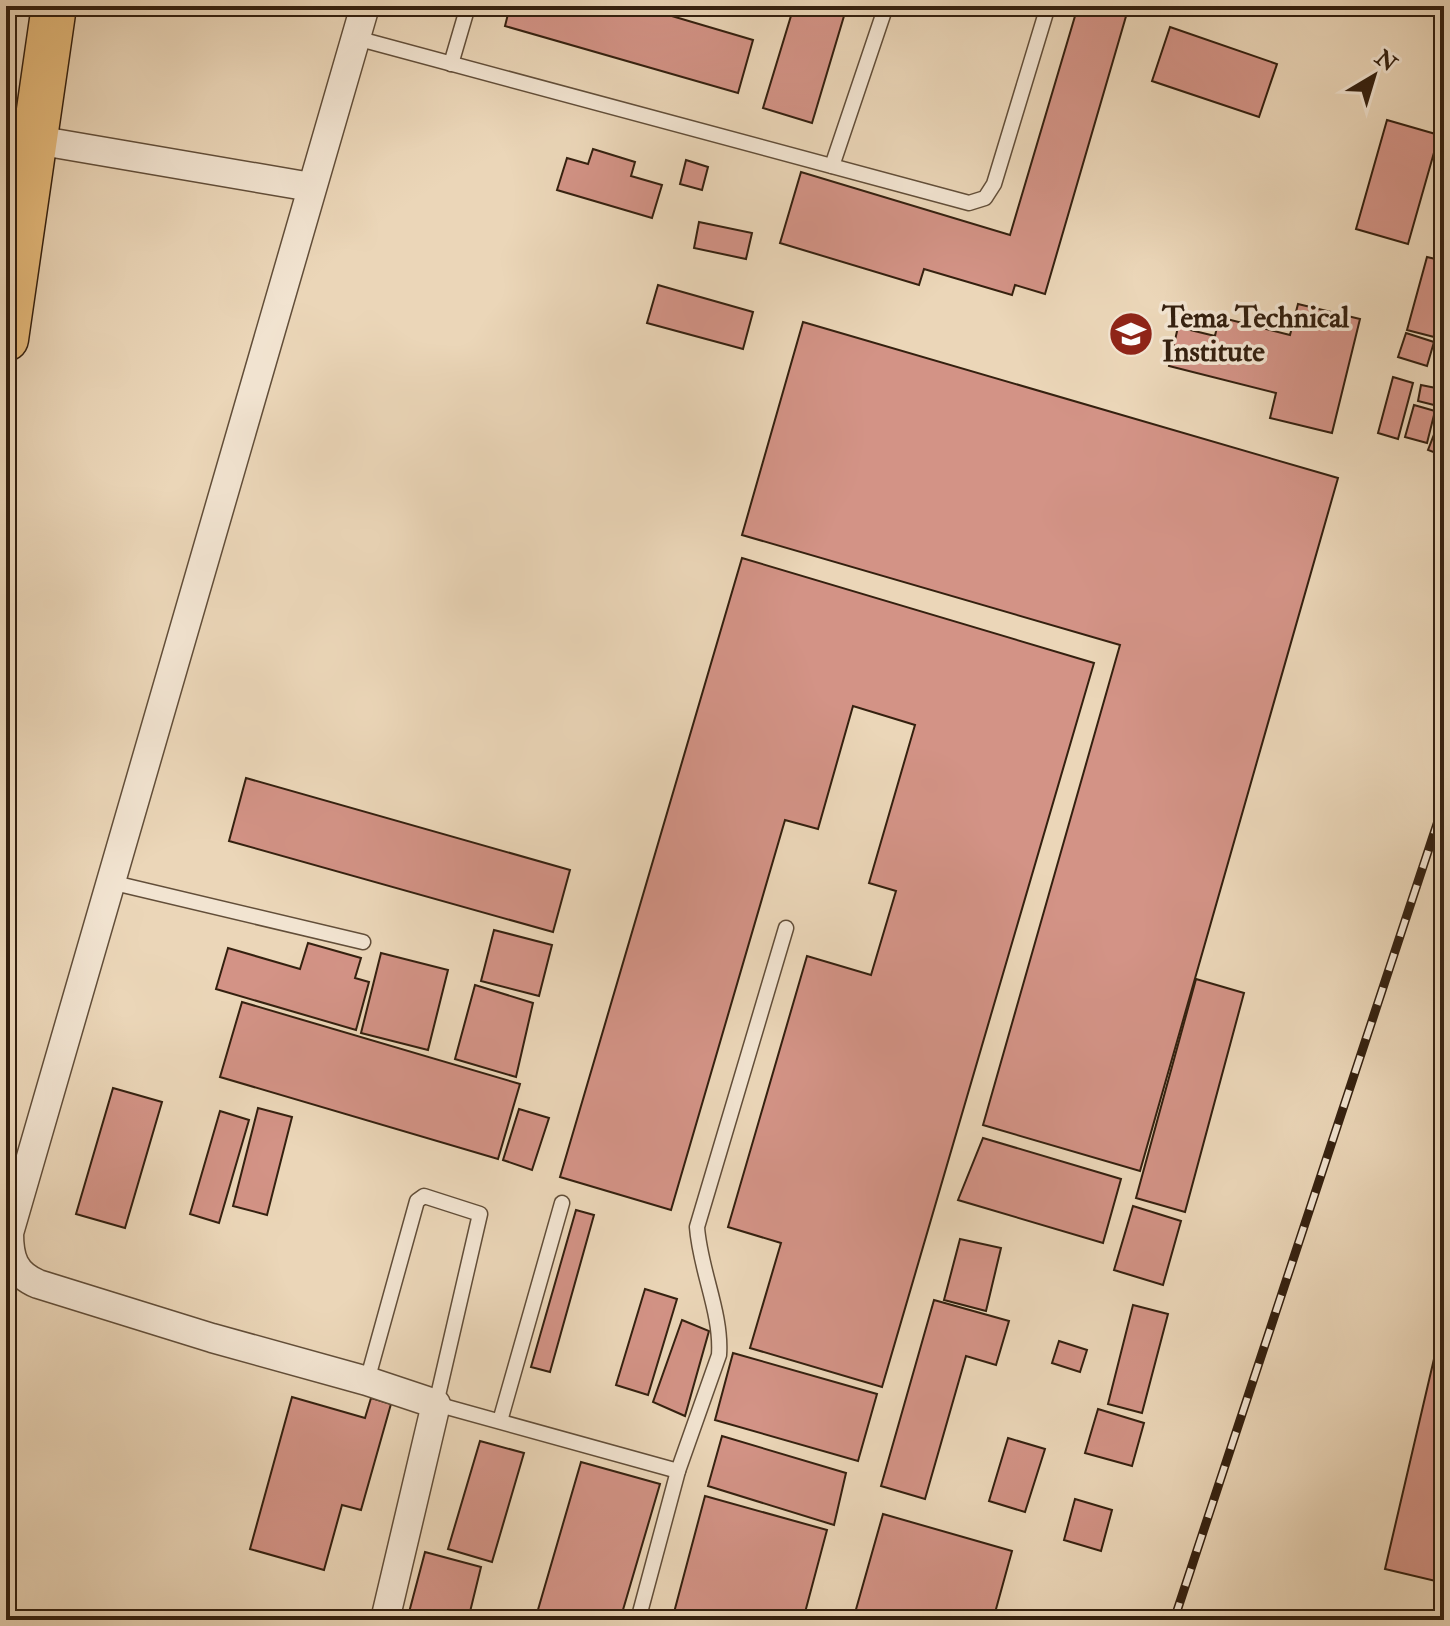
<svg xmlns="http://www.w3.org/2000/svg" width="1450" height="1626" font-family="'IM FELL Double Pica',serif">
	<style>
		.building { fill: #d39386; stroke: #34200f; stroke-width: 2 }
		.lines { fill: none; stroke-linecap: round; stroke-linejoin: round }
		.service-casing { stroke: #624e39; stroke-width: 17 }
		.minor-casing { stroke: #624e39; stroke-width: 31 }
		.trunk-casing { stroke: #34200f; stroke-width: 47 }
		.service { stroke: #f2e4d1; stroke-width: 14 }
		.minor { stroke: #f2e4d1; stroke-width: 28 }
		.trunk { stroke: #e6bb7c; stroke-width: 44 }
		.rail-casing { stroke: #34200f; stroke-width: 9 }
		.rail { stroke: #f2e4d1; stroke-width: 6; stroke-dasharray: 18; stroke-linecap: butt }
		.labels { text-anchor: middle; stroke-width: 7; stroke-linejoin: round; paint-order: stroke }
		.poi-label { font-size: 30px; font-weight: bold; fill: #34200f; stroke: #f2e4d1; text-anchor: start }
	</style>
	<rect width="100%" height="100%" fill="#ebd6b8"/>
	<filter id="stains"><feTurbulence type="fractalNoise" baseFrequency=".0025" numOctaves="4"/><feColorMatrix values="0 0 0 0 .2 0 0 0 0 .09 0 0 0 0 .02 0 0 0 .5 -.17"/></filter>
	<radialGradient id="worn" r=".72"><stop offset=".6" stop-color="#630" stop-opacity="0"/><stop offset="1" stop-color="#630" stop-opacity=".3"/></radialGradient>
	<g class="building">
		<polygon points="510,6 638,6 753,40 738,93 505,26"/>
		<polygon points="794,6 847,6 812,123 763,108"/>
		<polygon points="1078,6 1129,6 1045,294 1015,285 1012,295 924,269 919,285 780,243 801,172 1010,235"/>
		<polygon points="1170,27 1277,64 1259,117 1152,81"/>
		<polygon points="1387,120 1439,135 1408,244 1356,229"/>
		<polygon points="593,149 635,162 631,176 662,185 652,218 557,190 567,158 588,164"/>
		<polygon points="686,160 708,167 702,190 680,184"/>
		<polygon points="699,222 752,233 746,259 694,248"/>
		<polygon points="1427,257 1444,261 1444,317 1438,338 1407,330"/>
		<polygon points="658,285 753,312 743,349 647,323"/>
		<polygon points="1298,304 1360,319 1332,433 1270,418 1276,393 1169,366 1178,327 1215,336 1219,317 1290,335"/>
		<polygon points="803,322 1338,478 1140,1171 983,1125 1120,645 742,535"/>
		<polygon points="1406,333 1434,342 1427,366 1398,357"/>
		<polygon points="1393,377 1413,383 1398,439 1378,433"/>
		<polygon points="1421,385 1441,389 1438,406 1418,401"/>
		<polygon points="1414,405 1435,411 1427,443 1405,437"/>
		<polygon points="1435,432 1444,435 1444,456 1428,450"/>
		<polygon points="742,558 1094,663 882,1387 750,1348 781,1243 728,1227 807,956 871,975 896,891 869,883 915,725 853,706 818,829 785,820 671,1210 560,1177"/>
		<polygon points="246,778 570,870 553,932 229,841"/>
		<polygon points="494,930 552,945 539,996 481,981"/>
		<polygon points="308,943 361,958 355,978 369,982 356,1030 216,989 228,948 300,969"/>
		<polygon points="381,953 448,970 428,1050 361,1033"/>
		<polygon points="1196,979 1244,993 1185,1212 1136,1198"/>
		<polygon points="475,985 533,1003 516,1077 455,1059"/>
		<polygon points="242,1002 520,1084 498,1159 220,1077"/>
		<polygon points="113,1088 162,1102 125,1228 76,1214"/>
		<polygon points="258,1108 292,1117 267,1215 233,1206"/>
		<polygon points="519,1109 549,1118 532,1170 503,1160"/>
		<polygon points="220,1111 249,1120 219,1223 190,1214"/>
		<polygon points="983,1138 1121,1179 1103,1243 958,1200"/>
		<polygon points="1133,1206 1181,1221 1163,1285 1114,1270"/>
		<polygon points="576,1210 594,1215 550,1372 531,1367"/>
		<polygon points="960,1239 1001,1248 986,1311 944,1300"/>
		<polygon points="645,1289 677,1299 648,1395 616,1385"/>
		<polygon points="934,1300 1009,1321 996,1365 966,1356 925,1499 881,1486"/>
		<polygon points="1133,1305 1168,1314 1142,1413 1108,1404"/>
		<polygon points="1444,1316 1444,1583 1385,1569"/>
		<polygon points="682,1320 709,1331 685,1416 653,1402"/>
		<polygon points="1059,1341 1087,1350 1080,1372 1052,1363"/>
		<polygon points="733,1353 877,1394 858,1461 715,1420"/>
		<polygon points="292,1397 365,1418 371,1398 391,1404 361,1510 342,1505 324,1570 250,1549"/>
		<polygon points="1098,1409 1144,1423 1132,1466 1085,1453"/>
		<polygon points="722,1436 846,1473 834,1525 708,1486"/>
		<polygon points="1008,1438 1045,1449 1025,1512 989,1501"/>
		<polygon points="480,1441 524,1453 492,1562 448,1549"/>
		<polygon points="581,1462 660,1484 620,1620 535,1620"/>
		<polygon points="705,1496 827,1530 803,1620 672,1620"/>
		<polygon points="1075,1499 1112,1510 1101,1551 1064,1540"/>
		<polygon points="883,1514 1012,1551 993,1620 853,1620"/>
		<polygon points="425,1552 481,1567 468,1620 407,1620"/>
	</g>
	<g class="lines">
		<g class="service-casing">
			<g id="service">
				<polyline points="356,38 969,203 985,198 994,184 1048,6"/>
				<polyline points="451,64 468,6"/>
				<polyline points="832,166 886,6"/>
				<polyline points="110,882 363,942"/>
				<polyline points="367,1381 417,1201 424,1196 480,1214 436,1404 678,1471"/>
				<polyline points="500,1421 562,1203"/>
				<path d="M638 1620 678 1471 719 1355C722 1313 700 1270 697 1227L786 928"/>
			</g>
		</g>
		<g class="minor-casing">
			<g id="minor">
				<path d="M365 6 9 1233C9 1258 14 1274 38 1284L212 1338 367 1381 436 1404 385 1620"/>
				<polyline points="36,140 311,187"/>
			</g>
		</g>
		<g class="trunk-casing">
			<polyline id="trunk" points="6,339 54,6"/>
		</g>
		<use href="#service" class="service"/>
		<use href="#minor" class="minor"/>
		<use href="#trunk" class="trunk"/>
		<g class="rail-casing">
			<polyline id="rail" points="1174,1620 1444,803"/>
		</g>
		<use href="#rail" class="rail"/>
	</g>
	<defs>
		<g id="school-disc" transform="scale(2.3)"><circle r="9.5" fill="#8f2418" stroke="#f2e4d1"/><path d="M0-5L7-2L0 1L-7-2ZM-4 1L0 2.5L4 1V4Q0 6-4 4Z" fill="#fff"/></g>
	</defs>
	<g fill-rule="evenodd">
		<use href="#school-disc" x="1131" y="334"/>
	</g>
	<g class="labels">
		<g class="poi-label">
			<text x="1162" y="327">Tema Technical<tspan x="1162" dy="34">Institute</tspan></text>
		</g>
	</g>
	<rect width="1450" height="1626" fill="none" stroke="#ebd6b8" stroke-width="32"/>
	<rect x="8" y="8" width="1434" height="1610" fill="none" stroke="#34200f" stroke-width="4"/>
	<rect x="16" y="16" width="1418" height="1594" fill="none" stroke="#34200f" stroke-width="2"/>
	<g transform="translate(1374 76) rotate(38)" stroke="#f2e4d1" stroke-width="6" paint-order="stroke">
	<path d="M0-6L14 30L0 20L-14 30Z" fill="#34200f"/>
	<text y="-12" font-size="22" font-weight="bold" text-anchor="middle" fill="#34200f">N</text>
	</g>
	<rect width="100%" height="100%" filter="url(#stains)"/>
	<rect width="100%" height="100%" fill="url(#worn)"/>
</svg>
